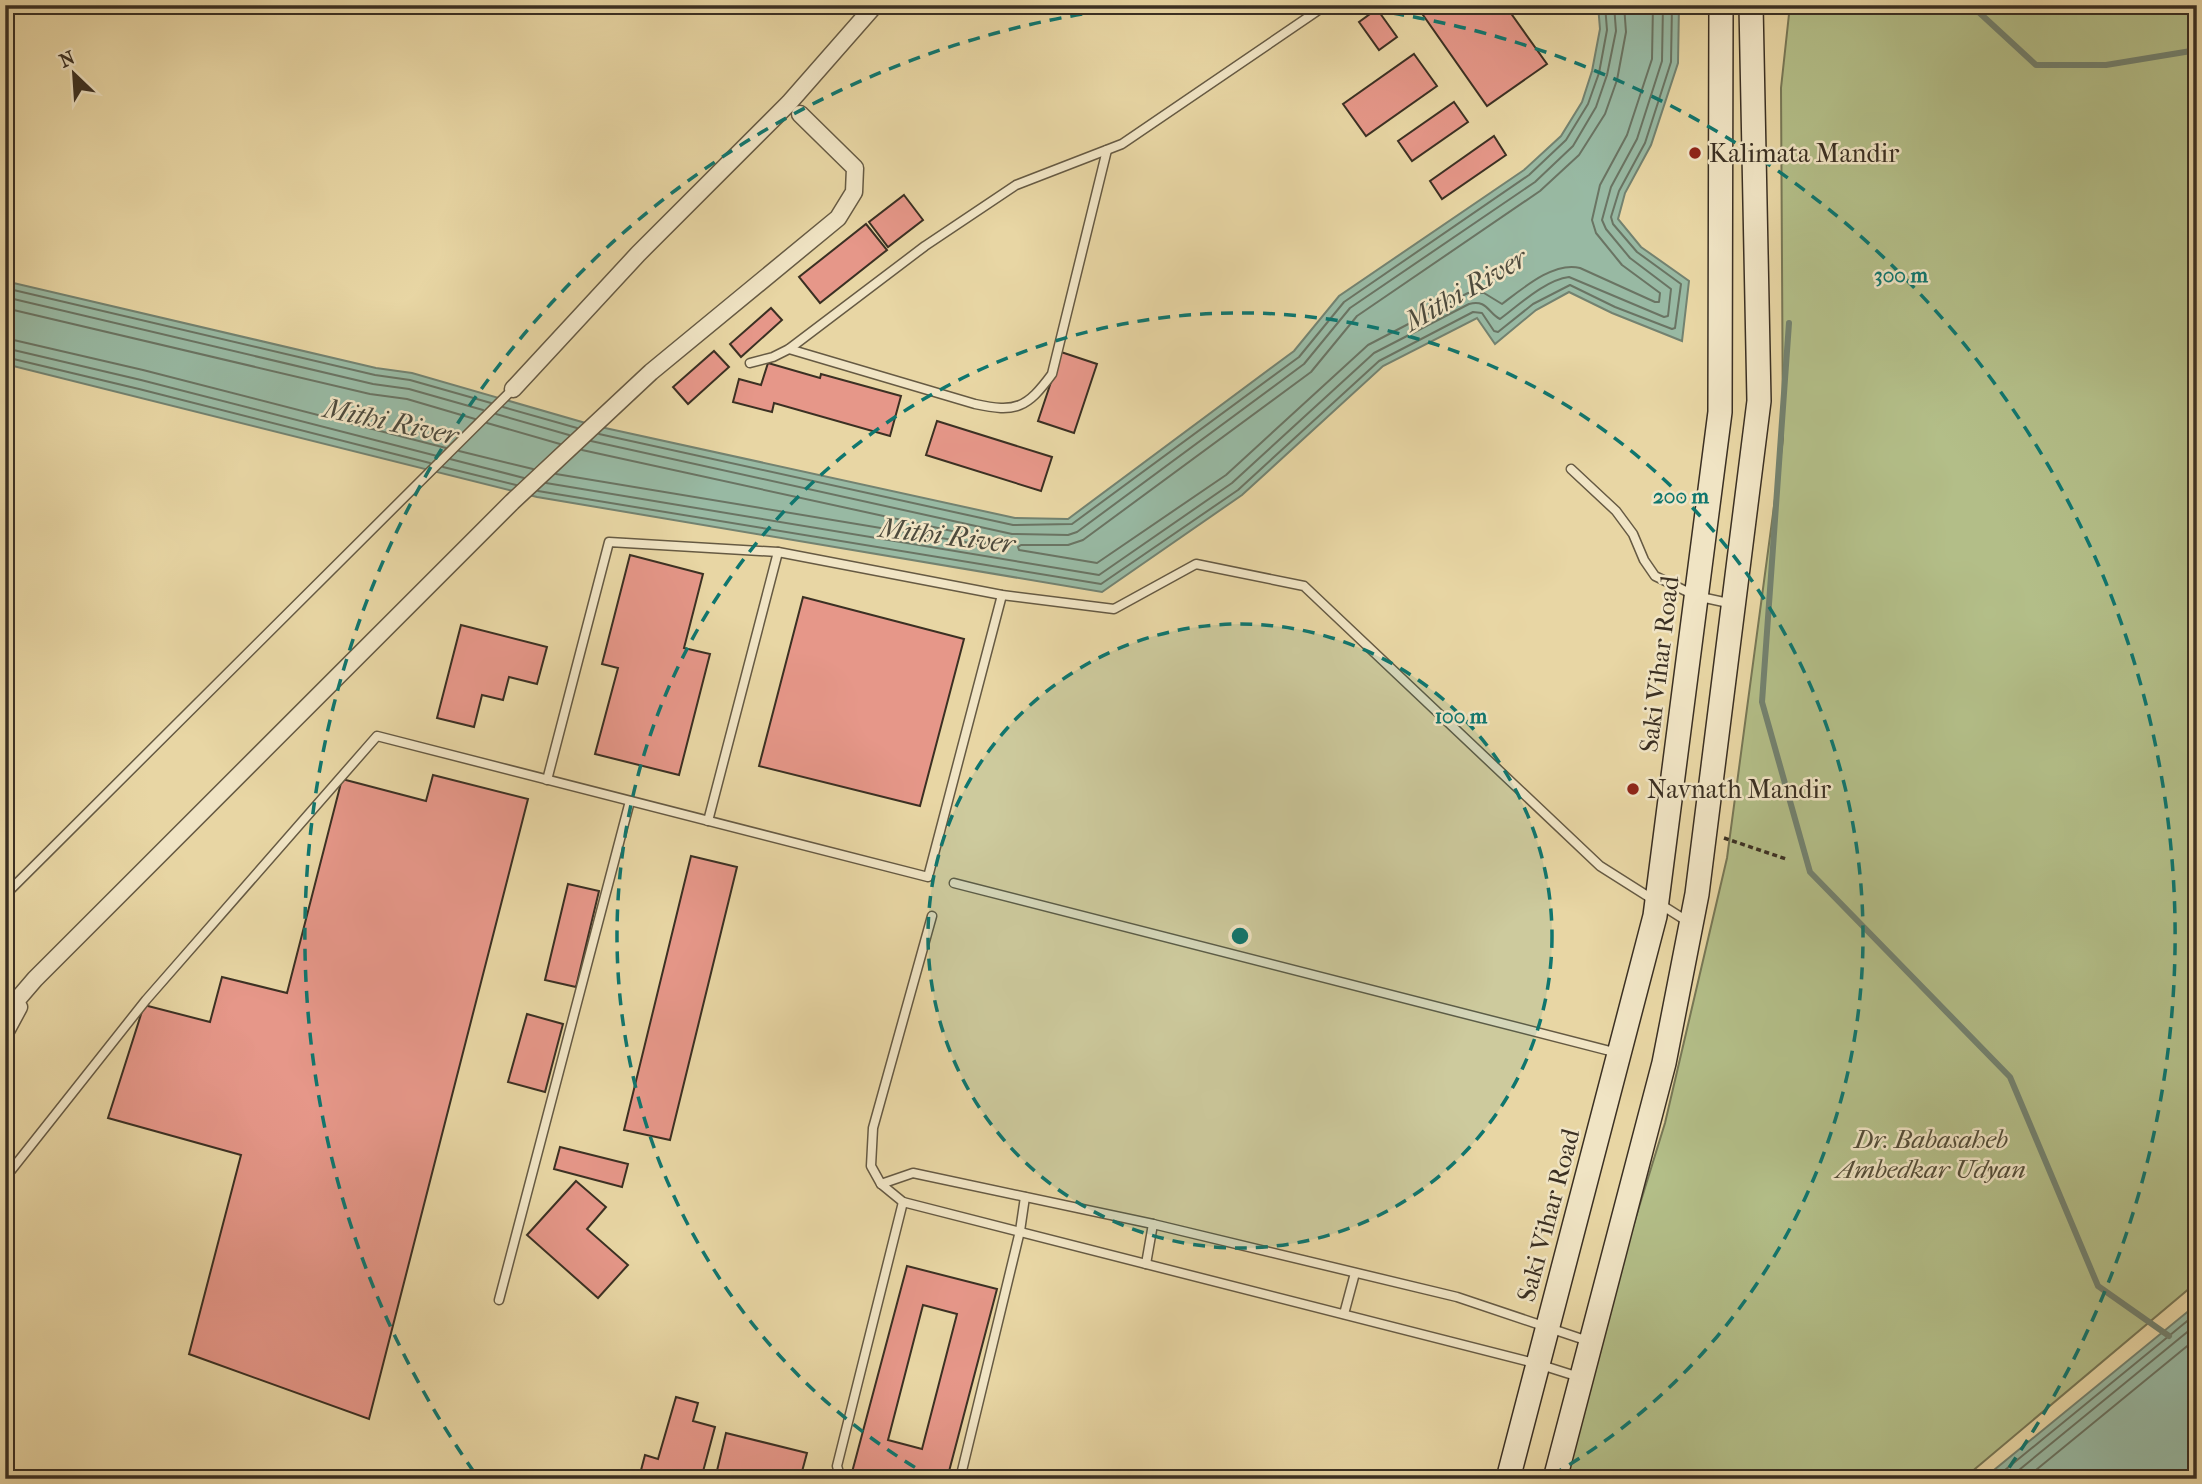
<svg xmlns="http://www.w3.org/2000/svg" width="2202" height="1484" font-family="'IM FELL French Canon',serif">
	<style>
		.green { fill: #b3be88; stroke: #777756; stroke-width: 2 }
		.water { fill: #98b9a3; stroke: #738270; stroke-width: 2 }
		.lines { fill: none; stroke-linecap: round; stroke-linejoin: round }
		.shore { stroke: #6a7463; stroke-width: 2 }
		.stream { stroke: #738270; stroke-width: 6 }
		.building { fill: #e69789; stroke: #3b3023; stroke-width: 2; fill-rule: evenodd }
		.service-casing { stroke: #665a43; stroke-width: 11 }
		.minor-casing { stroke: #665a43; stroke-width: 19 }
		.secondary-casing { stroke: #3b3023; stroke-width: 26 }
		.path { stroke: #3b3023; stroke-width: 3.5; stroke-dasharray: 5 3.5; stroke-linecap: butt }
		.service { stroke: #f0e4c4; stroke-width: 8 }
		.minor { stroke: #f0e4c4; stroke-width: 16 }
		.secondary { stroke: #f0e4c4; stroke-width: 23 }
		.ring { fill: none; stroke: #0f766e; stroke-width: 3.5; stroke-dasharray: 12 9 }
		.poi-dot { fill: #8f2418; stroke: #f0e4c4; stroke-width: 2.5 }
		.labels { text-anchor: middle; stroke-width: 5; stroke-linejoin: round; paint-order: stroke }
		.poi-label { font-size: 26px; fill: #3b3023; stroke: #f0e4c4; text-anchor: start }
		.street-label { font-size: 26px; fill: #3b3023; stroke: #f0e4c4 }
		.park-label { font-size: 26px; font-style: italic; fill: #534c37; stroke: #f0e4c4 }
		.water-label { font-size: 28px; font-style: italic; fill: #4e4b3d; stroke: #f0e4c4 }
		.centre { fill: #0f766e; stroke: #f0e4c4; stroke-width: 3.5 }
		.ring-label { font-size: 21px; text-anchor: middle; font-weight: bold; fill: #0f766e; stroke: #f0e4c4; stroke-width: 5; stroke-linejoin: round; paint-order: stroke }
	</style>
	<rect width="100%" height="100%" fill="#e8d6a4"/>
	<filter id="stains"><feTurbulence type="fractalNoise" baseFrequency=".00286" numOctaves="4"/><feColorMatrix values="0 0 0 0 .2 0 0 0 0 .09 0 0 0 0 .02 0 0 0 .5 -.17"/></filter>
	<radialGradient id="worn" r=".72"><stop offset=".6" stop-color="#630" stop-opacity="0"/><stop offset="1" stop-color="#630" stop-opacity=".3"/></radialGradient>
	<polygon class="green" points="1790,5 2197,5 2197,1282 1963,1479 1555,1479 1665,1123 1727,858 1783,439 1781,88"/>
	<g class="water">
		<polygon points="1598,5 1679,5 1678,63 1651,145 1625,193 1618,219 1641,247 1689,281 1682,341 1612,313 1569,292 1536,310 1495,344 1477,318 1383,366 1242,495 1102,592 537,497 5,364 5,281 376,368 412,373 596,426 1015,518 1068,519 1294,351 1339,296 1524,170 1561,136 1582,102 1592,71 1600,29"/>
		<polygon points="2197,1304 2197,1479 1983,1479"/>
	</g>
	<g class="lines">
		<g class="shore">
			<path d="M1624 5 1626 32 1617 80 1605 114 1579 155 1540 191 1357 316 1311 372 1083 540 1068 545H1021L1018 547 1019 550 1097 563 1226 475 1368 345 1468 293H1484L1502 304C1522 289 1554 261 1580 268L1655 302H1659L1660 293 1622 265 1596 233 1592 220 1600 185 1627 135 1652 59 1653 5"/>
			<polyline points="5,288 375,375 410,380 491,403"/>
			<polyline points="5,297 373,384 409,389 483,410"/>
			<polyline points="5,308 370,394 407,399 475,419"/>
			<polyline points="5,338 143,370 446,448"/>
			<polyline points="5,348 141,380 437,456"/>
			<polyline points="5,357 139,389 430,463"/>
			<polyline points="503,407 577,428"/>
			<polyline points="496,414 569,435"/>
			<polyline points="487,423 560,444"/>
			<polyline points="599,434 1013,525 1072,524 1299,357 1344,302 1529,175 1566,140 1588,104 1599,73 1607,30 1605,5"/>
			<polyline points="591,441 1012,534 1068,535 1077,532 1304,364 1350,308 1535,182 1573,146 1596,107 1607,75 1616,31 1614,5"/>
			<polyline points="459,451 533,469"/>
			<polyline points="450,459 524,478"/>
			<polyline points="443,467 516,485"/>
			<polyline points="556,474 983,545 987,543 984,538 582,450"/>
			<path d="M546 483 1099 575 1232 483 1374 353 1469 304C1487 299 1488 313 1500 319 1519 305 1545 280 1569 277L1664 317 1668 316 1671 289 1630 258 1606 229 1602 220 1611 187 1637 139 1662 61 1663 5"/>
			<polyline points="538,491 1101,584 1238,490 1379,361 1473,312 1482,313 1494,331 1498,332 1533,304 1570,285 1615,307 1672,329 1675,328 1681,284 1637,252 1613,224 1611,217 1619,191 1645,143 1671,62 1672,5"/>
			<polyline points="1994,1479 2197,1313"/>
			<polyline points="2008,1479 2197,1324"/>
			<polyline points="2025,1479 2197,1338"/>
		</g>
		<g class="stream">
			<polyline points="1971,5 2036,65 2106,65 2197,50"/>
			<polyline points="1789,323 1762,702 1810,872 2010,1077 2098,1286 2169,1336"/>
		</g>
	</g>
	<g class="building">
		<polygon points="1198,5 1227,5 1227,10 1198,13"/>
		<polygon points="1416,5 1505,5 1547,64 1487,106"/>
		<polygon points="1377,9 1397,37 1379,50 1359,22"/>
		<polygon points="1414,54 1437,86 1366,136 1343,104"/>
		<polygon points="1454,102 1468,122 1412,161 1398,141"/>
		<polygon points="1494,136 1506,155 1442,199 1430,181"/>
		<polygon points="904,195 923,220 888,247 869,222"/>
		<polygon points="866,224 887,250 820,303 799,277"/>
		<polygon points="771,308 782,320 741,357 730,344"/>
		<polygon points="714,351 729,367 688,404 673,387"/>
		<polygon points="1061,352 1097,364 1074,433 1038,421"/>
		<polygon points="768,363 820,378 821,374 901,396 890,436 774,403 772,412 733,402 739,379 761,385"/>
		<polygon points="937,421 1052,457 1041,491 926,455"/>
		<polygon points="630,555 703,574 684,648 710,654 679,775 595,754 618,668 602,664"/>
		<polygon points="803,597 964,639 920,806 759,766"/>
		<polygon points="461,625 547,647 537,684 509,677 503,700 482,695 474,727 437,718"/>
		<polygon points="433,775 528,799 369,1419 189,1354 241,1155 108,1118 144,1005 210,1022 222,977 287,993 342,779 426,801"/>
		<polygon points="691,856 737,867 670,1140 624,1130"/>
		<polygon points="568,884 599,891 576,987 545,980"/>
		<polygon points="527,1014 563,1024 545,1092 508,1082"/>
		<polygon points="560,1147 628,1164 622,1187 554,1169"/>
		<polygon points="576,1181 606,1207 587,1229 628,1265 598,1298 527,1235"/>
		<path d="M907 1266 997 1289 947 1479H861L851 1476ZM923 1305 957 1314 922 1449 888 1440Z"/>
		<polygon points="676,1397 698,1403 693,1421 715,1427 701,1479 653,1479 640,1474 645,1455 658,1459"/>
		<polygon points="726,1433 807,1453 800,1479 715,1479"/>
	</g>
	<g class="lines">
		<g class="service-casing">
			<g id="service">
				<path d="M789 349 975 404C1016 413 1027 408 1052 374L1107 150"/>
				<polyline points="750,363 773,357 789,349 925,246 1016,185 1122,144 1326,5"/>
				<polyline points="1571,469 1616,511 1633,534 1644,560 1655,576 1696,596 1733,604"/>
				<polyline points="547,780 609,542 778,552 1002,595 1114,609 1196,564 1304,586 1600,866 1690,923"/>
				<polyline points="708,821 778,552"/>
				<polyline points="954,883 1618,1053"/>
				<polyline points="5,895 513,389"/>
				<polyline points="5,1178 146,1000 377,736 928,877 1002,595"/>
				<polyline points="881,1184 871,1166 873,1128 932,916"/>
				<polyline points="1146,1264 1153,1224"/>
				<polyline points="499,1300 630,801"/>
				<polyline points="1344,1314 1355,1273"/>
				<polyline points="1579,1377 1538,1364 903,1202 881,1184 913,1173 1153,1224 1457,1297 1588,1341"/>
				<polyline points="841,1479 837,1466 903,1202"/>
				<polyline points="960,1479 1020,1231 1025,1197"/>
			</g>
		</g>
		<g class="minor-casing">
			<g id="minor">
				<polyline points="513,389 638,254 789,103 875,5"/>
				<polyline points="5,1014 35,979 512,502 651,372 838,218 854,192 855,168 800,114"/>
				<polyline points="5,1033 19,1007"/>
			</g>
		</g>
		<g class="secondary-casing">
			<g id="secondary">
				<polyline points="1508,1479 1655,916 1720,412 1721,5"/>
				<polyline points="1555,1479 1664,1063 1697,894 1759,401 1751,5"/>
			</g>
		</g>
		<polyline class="path" points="1724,838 1786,859"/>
		<use href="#service" class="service"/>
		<use href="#minor" class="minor"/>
		<use href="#secondary" class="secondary"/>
	</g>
	<circle cx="1240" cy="936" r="312" fill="#0f766e" fill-opacity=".12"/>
	<g class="ring">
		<circle cx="1240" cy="936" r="312"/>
		<path d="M933 1478A623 623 0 1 1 1547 1478"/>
		<path d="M474 1472A935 935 0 0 1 1150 5M1330 5A935 935 0 0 1 2006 1472"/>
	</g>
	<g class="poi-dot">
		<circle cx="1695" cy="153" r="7"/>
		<circle cx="1633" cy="789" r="7"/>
	</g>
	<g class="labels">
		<g class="poi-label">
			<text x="1709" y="162">Kalimata Mandir</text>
			<text x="1647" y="798">Navnath Mandir</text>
		</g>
		<g class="street-label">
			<text transform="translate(1659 664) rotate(-83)" y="9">Saki Vihar Road</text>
			<text transform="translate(1548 1215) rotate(-75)" y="9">Saki Vihar Road</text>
		</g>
		<g class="park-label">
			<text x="1931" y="1148">Dr. Babasaheb<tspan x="1931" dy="30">Ambedkar Udyan</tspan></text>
		</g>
		<g class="water-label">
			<text transform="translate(1465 289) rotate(-30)" y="10">Mithi River</text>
			<text transform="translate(391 421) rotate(12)" y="10">Mithi River</text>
			<text transform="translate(947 535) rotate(7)" y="10">Mithi River</text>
		</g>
	</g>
	<circle cx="1240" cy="936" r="10" class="centre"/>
	<g class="ring-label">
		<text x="1901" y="282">300 m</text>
		<text x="1681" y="503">200 m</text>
		<text x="1461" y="723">100 m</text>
	</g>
	<rect width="2202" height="1484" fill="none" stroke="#e8d6a4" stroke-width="28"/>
	<rect x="7" y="7" width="2188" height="1470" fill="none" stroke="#3b3023" stroke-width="3.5"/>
	<rect x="14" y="14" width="2174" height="1456" fill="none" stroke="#3b3023" stroke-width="2"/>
	<g transform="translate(74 74) rotate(335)" stroke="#f0e4c4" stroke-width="5" paint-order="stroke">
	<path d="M0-5L12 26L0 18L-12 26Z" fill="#3b3023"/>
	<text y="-10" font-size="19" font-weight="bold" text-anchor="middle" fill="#3b3023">N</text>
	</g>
	<rect width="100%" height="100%" filter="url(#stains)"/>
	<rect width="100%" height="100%" fill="url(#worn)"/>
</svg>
